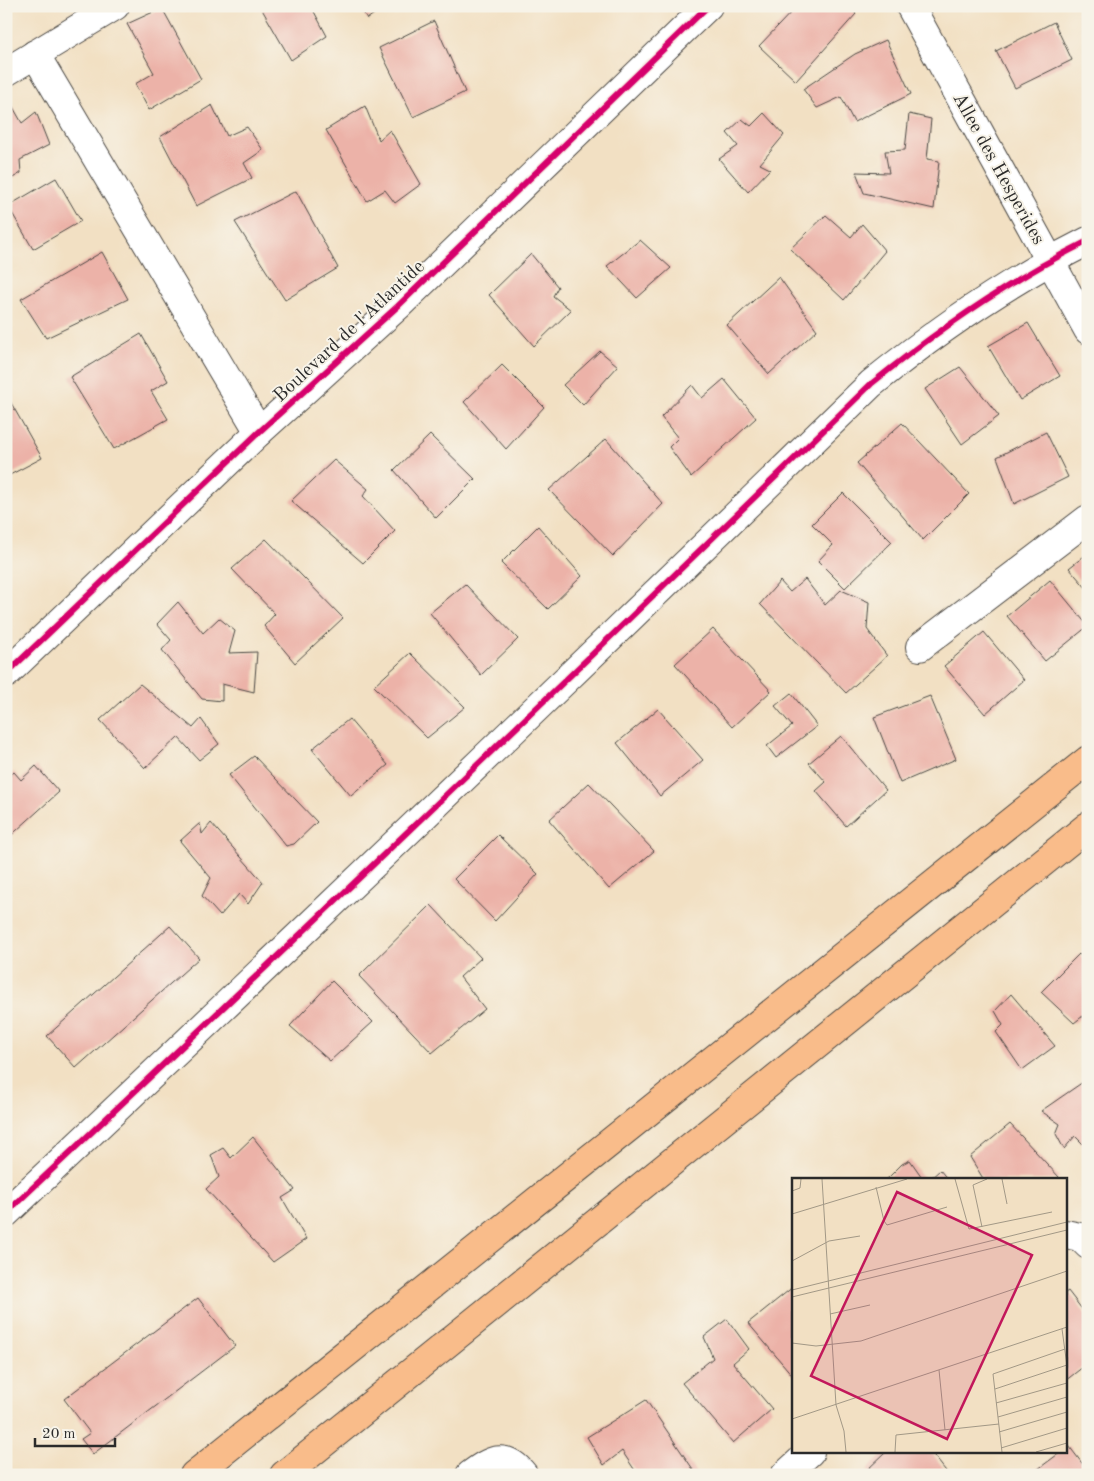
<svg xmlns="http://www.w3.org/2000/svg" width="1094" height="1481" font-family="'Old Standard TT',serif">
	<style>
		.building { fill: #ecb2a8 }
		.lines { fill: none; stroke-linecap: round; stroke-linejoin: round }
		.minor-casing { stroke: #494642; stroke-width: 30 }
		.trunk-casing { stroke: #494642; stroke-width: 30 }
		.minor { stroke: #fff; stroke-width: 28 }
		.trunk { stroke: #f9bc8a; stroke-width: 28 }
		.cycleway-casing { stroke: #f7f3e8; stroke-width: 9 }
		.cycleway { stroke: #d6006c; stroke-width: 6 }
		.labels { text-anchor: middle; stroke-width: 4; stroke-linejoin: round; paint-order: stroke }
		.street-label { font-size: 19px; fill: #2b2b2b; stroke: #f7f3e8 }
		.inset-road { fill: none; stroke: #a29886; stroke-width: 1 }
		.view { fill: #c2185b; fill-opacity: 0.15; stroke: #c2185b; stroke-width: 2.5 }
		.inset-edge { fill: none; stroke: #2b2b2b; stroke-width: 2.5 }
	</style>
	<rect width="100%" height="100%" fill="#f7f3e8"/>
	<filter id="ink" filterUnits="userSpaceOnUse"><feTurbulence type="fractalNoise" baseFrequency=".02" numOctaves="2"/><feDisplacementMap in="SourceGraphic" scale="10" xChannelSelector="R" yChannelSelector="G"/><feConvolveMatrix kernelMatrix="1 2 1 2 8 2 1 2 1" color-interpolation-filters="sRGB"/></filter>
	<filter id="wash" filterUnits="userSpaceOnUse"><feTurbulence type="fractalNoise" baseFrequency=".0096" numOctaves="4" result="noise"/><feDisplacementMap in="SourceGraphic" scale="20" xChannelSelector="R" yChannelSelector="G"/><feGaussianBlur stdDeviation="1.12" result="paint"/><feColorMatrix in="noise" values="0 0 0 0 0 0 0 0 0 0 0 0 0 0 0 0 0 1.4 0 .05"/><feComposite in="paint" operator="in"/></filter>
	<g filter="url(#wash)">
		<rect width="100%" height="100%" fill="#f2e0c3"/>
		<g id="blocks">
			<g class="building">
				<polygon points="260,6 311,6 327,36 291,60"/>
				<polygon points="360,6 385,6 367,19"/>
				<polygon points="797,6 849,6 856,14 796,81 759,46"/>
				<polygon points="162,8 201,79 149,110 135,84 154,73 127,24"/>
				<polygon points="434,21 465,92 413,117 379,48"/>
				<polygon points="1054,22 1072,60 1015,88 996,51"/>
				<polygon points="886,40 911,94 854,122 841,97 817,108 803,89 855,54"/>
				<polygon points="9,100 22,123 36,112 49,145 20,160 21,173 6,182 6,102"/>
				<polygon points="212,105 227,136 247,127 263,150 244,163 252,178 196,206 160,137"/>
				<polygon points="365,106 379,140 390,130 421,184 395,203 385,190 367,201 326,130"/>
				<polygon points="764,113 784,135 760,164 770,169 748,192 719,159 738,146 727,133 742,119 751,126"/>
				<polygon points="909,114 931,119 927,159 939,161 934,209 864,193 856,172 889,173 885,151 905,150"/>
				<polygon points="56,178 81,221 33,249 8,206"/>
				<polygon points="296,191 338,268 285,300 235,222"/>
				<polygon points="826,215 851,237 862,224 885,251 844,300 790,249"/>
				<polygon points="640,240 671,268 637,298 607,266"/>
				<polygon points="102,252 128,299 46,338 21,299"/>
				<polygon points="531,254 558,287 553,296 571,310 534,346 489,295"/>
				<polygon points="779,277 817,330 769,374 727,325"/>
				<polygon points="1028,323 1060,376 1020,400 988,346"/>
				<polygon points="141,334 168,381 151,391 168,419 114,449 70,377"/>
				<polygon points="600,351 618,366 583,405 563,385"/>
				<polygon points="502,365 544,407 506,449 464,402"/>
				<polygon points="960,367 999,416 962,444 925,389"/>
				<polygon points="724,379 756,418 691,477 669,447 678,438 661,417 692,385 702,398"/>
				<polygon points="6,394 42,458 6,477"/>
				<polygon points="902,423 969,494 923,540 857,463"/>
				<polygon points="1046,432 1068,477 1014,504 997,457"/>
				<polygon points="430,435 475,479 436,518 394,470"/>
				<polygon points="606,439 663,504 613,556 549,490"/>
				<polygon points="334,460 368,489 363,496 395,531 363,563 291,501"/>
				<polygon points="843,493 892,542 845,588 818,561 833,545 812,524"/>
				<polygon points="538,526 582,576 548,609 501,563"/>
				<polygon points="266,539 343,618 295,663 264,626 275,614 232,569"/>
				<polygon points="1088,553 1088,590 1069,568"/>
				<polygon points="805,579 825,605 841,590 869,602 867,629 887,656 846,693 760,604 780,581 790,592"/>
				<polygon points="1050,580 1088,626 1045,661 1007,616"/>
				<polygon points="465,584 518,639 481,675 430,613"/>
				<polygon points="178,602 203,633 219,618 235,631 229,653 257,652 254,692 222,684 222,701 202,699 162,650 171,640 157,624"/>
				<polygon points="713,629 771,691 732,727 675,664"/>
				<polygon points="984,632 1024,680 985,714 944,666"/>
				<polygon points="410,653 465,707 427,738 374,686"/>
				<polygon points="140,684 193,728 201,719 219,744 199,760 178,737 145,768 100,720"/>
				<polygon points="791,693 817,726 776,758 767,746 792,726 775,706"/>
				<polygon points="930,696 956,759 900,783 874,717"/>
				<polygon points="658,709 703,760 660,796 617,743"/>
				<polygon points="349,719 388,765 351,796 312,749"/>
				<polygon points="841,736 886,790 846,826 816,791 826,782 809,763"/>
				<polygon points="254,756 317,822 294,844 286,846 229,775"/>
				<polygon points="36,766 59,792 6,840 6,779 14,772 21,780"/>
				<polygon points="589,783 654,851 609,889 549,820"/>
				<polygon points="200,823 202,834 211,823 263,882 248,904 239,894 220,916 202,896 211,878 180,841"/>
				<polygon points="498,835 538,874 495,921 454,879"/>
				<polygon points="431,905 481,958 460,977 485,1009 432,1053 359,976"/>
				<polygon points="170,926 199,958 76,1068 47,1036"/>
				<polygon points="1079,954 1088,962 1088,1012 1074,1023 1041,992"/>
				<polygon points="332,981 373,1022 330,1061 290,1026"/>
				<polygon points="1011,994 1055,1046 1022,1070 996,1032 1003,1025 995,1011"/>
				<polygon points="1083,1082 1088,1089 1088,1149 1075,1136 1064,1149 1056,1134 1060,1124 1041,1111"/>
				<polygon points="1010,1124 1059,1177 1055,1180 984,1180 970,1157"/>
				<polygon points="253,1137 295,1190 282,1198 306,1239 273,1262 206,1189 219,1177 211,1155 223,1148 231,1158"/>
				<polygon points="910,1160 924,1180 886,1180 902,1164"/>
				<polygon points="940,1170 948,1180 929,1180"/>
				<polygon points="793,1287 793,1376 748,1323"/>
				<polygon points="1068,1291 1088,1317 1088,1363 1065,1381 1065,1293"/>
				<polygon points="198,1298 235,1346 93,1454 81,1439 90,1433 64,1399"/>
				<polygon points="727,1319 749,1349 733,1363 772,1409 733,1443 682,1383 713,1358 704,1337"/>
				<polygon points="646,1400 697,1475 638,1475 622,1451 604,1465 587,1437"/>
				<polygon points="1069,1446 1088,1471 1088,1475 1030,1475 1061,1452 1065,1452 1065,1449"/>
				<polygon points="886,1452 931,1452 949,1475 871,1475 867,1470"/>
			</g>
		</g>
	</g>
	<g filter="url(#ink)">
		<use href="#blocks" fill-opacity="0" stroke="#494642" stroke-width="1"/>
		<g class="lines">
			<g class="minor-casing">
				<g id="minor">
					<polyline points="910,6 1088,330"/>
					<polyline points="35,54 259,432"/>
					<polyline points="6,72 115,6"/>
					<polyline points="920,647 1088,519"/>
					<polyline points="6,674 259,432 398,306 708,6"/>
					<path d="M6 1213C297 939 585 663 871 384 939 329 1010 280 1088 241"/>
					<polyline points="1065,1234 1080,1237 1088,1245"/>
					<path d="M470 1475C490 1460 505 1451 524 1475"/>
					<polyline points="785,1475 810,1452"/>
				</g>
			</g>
			<g class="trunk-casing">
				<g id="trunk">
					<polyline points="194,1475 1088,760"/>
					<polyline points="284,1475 1088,826"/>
				</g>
			</g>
			<use href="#minor" class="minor"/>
			<use href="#trunk" class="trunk"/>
			<g class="cycleway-casing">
				<g id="cycleway">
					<polyline points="6,674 259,432 398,306 708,6"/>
					<path d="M6 1213C297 939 585 663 871 384 939 329 1010 280 1088 241"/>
				</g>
			</g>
			<use href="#cycleway" class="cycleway"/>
		</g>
	</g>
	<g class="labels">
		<g class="street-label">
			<text transform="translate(1000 168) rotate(61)" y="7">Allee des Hesperides</text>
			<text transform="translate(348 330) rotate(-43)" y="7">Boulevard de l'Atlantide</text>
		</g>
	</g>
	<g transform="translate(792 1178)">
		<rect width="275" height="275" fill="#f2e0c3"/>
		<path class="inset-road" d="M30 1 44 227 52 253 54 274M163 1 177 51 260 34M210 1 215 26M84 9 92 43 95 47 155 29M0 13 8 10 9 1M0 36 115 1M190 49 181 7 195 1M0 83 37 63 68 58M0 112 275 44M0 119 275 52M38 136 78 127M270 151 275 188M0 165 24 168 69 163 275 93M147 192 153 252M203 211 275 187M204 225 275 205M206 239 275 219M0 241 275 149M207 254 275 234M209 270 275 250M103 274 104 257 207 246M210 274 201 196 273 171M244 274 275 265"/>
		<path class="view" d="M105 14 240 77 155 261 19 198Z"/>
		<rect width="275" height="275" class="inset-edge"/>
	</g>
	<rect width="1094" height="1481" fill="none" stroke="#f7f3e8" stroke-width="25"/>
	<path d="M35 1438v8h80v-8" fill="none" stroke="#2b2b2b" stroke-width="2.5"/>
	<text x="42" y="1438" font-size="15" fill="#2b2b2b" stroke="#f7f3e8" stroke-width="4" paint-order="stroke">20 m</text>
</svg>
